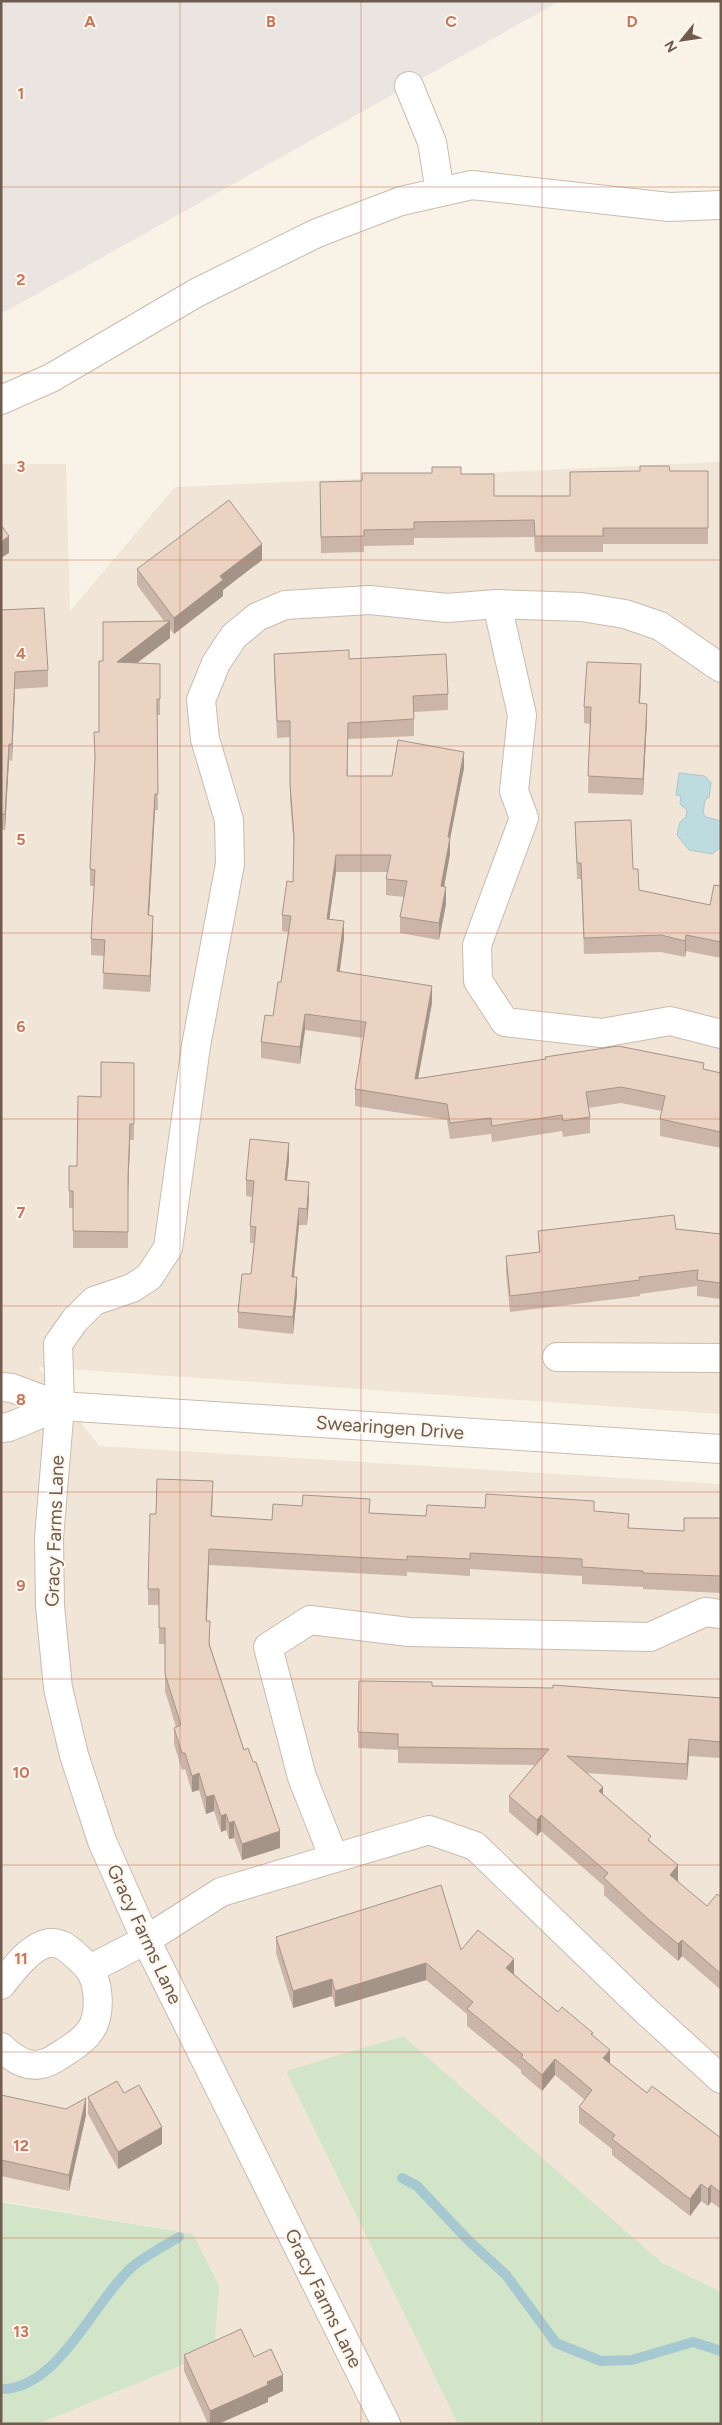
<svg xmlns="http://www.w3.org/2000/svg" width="722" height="2425" font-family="Figtree,sans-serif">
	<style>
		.residential { fill: #f0e5d7 }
		.industrial { fill: #eae5e0 }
		.green { fill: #d3e5c8 }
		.water { fill: #bedbe0; stroke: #a6c9d1 }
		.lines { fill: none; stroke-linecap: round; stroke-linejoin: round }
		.stream { stroke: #a6c9d1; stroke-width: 10 }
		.minor-casing { stroke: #cabbaf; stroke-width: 30 }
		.minor { stroke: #fff; stroke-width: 28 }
		.wall { fill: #cab5a8 }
		.shaded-wall { fill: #a49488 }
		.building { fill: #ebd3c3; stroke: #a49488 }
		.grid { fill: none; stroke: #c9765c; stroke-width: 1; stroke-opacity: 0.55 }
		.labels { text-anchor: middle; stroke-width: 4; stroke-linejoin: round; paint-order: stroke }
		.street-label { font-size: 19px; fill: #705b4f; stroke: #fdf7ed }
		.grid-label { font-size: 16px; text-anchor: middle; font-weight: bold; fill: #c9765c; stroke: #fdf7ed; stroke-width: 4; stroke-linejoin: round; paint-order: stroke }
	</style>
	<rect width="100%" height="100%" fill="#f9f3e7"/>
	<polygon class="residential" points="721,462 721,1414 38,1367 99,1446 721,1484 721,2292 287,2071 458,2424 38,2424 214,2352 193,2234 1,2201 1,464 66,464 70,611 175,487"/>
	<polygon class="industrial" points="1,1 560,1 1,314"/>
	<g class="green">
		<polygon points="403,2036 661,2262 721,2292 721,2424 458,2424 286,2071"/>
		<polygon points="1,2202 193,2234 219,2286 214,2352 38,2424 1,2424"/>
	</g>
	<polygon class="water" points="679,773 705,776 711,783 709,797 705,800 703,813 706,817 721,821 721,847 712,854 689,850 677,835 680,822 686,817 687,810 680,804 681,796 676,795"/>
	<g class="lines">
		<g class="stream">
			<polyline points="402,2178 417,2186 468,2240 506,2275 556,2343 601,2361 632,2360 693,2342 721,2351"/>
			<path d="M1 2389C59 2389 93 2302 131 2268 144 2256 163 2247 179 2237"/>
		</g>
		<g class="minor-casing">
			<g id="minor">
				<polyline points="409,86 432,142 440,192"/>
				<polyline points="1,400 51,378 196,293 317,233 401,201 472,185 669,207 721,205"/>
				<polyline points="497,604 522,715 514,791 524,818 477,945 478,981 505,1022 602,1033 670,1021 721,1034"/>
				<polyline points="557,1357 721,1358"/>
				<polyline points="1,1387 12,1388 60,1406 721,1449"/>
				<polyline points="1,1428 9,1427 60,1406"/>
				<polyline points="334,1858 302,1777 268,1647 310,1620 409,1632 650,1637 705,1612 721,1614"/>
				<polyline points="90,1969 146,1940 221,1892 429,1830 475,1846 646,2011 721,2079"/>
				<path d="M1 1985C13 1970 30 1946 49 1943 60 1942 66 1947 73 1953 78 1958 85 1963 89 1969 99 1982 100 2009 94 2024 87 2040 68 2050 54 2059 34 2071 17 2063 1 2047"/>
				<polyline points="386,2424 146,1940 102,1841 74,1755 58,1688 50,1606 49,1538 60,1406 58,1344 75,1320 94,1301 132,1288 149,1277 168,1248 196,1046 230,864 229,820 205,739 201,700 216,663 234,636 257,617 285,605 370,600 447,608 497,604 581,607 625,614 660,626 721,668"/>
			</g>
		</g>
		<use href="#minor" class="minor"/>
	</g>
	<g class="wall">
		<polygon points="670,471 708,471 708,544 603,544 603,552 535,552 534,537 414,538 414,545 364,546 364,552 321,553 320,482 362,481 461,474 494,496 570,496"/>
		<polygon points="262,560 223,590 223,596 174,634 170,629 170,638 137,663 160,664 160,715 157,715 158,810 155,810 149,915 153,932 150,992 103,989 104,956 91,955 91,939 94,886 90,886 90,869 95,766 94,732 99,732 103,661 164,621 137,585 137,569"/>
		<polygon points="1,610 48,670 48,687 15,689 12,761 9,760 5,830 1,830"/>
		<polygon points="274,654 349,659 448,694 448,710 414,712 414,736 348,739 348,776 392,776 464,768 450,839 450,854 444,887 446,904 439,940 400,933 400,917 404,897 386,895 386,879 388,872 336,872 329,919 344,938 340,972 432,1003 418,1079 545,1059 545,1057 704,1070 721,1073 721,1148 660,1136 660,1119 662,1111 621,1103 588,1108 590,1117 590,1133 563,1137 562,1131 492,1142 491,1134 450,1139 447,1120 355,1106 355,1089 364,1038 305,1030 300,1064 261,1058 261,1042 273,1016 281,982 288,932 282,931 282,915 293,882 294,849 290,800 290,737 277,738 274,670"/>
		<polygon points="641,680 640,703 647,720 643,795 588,793 590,724 584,723 584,707"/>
		<polygon points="575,822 633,869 639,890 710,905 721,886 721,958 686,951 685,957 661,952 584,954 581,879 577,879"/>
		<polygon points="134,1063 134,1140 130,1140 128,1194 128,1248 73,1248 73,1208 69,1208 69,1166 77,1166 101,1097"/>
		<polygon points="289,1160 287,1180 309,1198 307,1225 299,1225 294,1277 297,1294 293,1334 238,1328 238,1312 251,1274 254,1243 250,1243 250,1226 252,1197 246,1196 246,1180"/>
		<polygon points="676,1229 721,1234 721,1299 697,1296 697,1286 640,1294 640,1296 510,1312 506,1272 506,1256 539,1252 538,1231"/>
		<polygon points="213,1497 212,1516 272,1520 370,1513 426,1516 485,1508 594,1511 629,1528 684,1531 721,1518 721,1593 643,1589 643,1587 582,1584 582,1576 470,1569 470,1576 407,1572 407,1576 209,1565 207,1621 210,1645 244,1750 280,1848 242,1860 234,1838 229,1839 226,1830 221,1832 214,1811 206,1814 199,1790 192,1792 185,1769 182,1770 174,1744 174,1728 176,1727 165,1691 165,1644 159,1644 159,1605 148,1605 148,1589 156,1514"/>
		<polygon points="359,1681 432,1686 721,1698 721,1758 689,1756 687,1780 587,1773 603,1794 651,1842 678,1882 707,1906 721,1897 721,1990 682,1956 678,1961 648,1935 604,1895 604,1886 541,1831 537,1836 509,1812 509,1796 535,1765 398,1763 398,1750 358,1748"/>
		<polygon points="276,1937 461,1950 514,1974 558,2012 593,2035 610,2064 647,2093 721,2138 721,2209 711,2202 708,2206 701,2201 690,2216 612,2155 612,2149 579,2123 579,2107 585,2100 555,2075 542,2091 521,2073 521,2070 467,2026 467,2014 426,1980 335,2007 332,1996 293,2008 276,1953"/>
		<polygon points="124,2093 162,2144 118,2169 88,2114 88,2097"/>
		<polygon points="1,2095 86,2115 69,2191 1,2176"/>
		<polygon points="184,2355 254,2357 283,2391 268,2398 268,2402 218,2424 208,2424 184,2371"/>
	</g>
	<g class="shaded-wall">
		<polygon points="9,536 9,553 1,558 1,542"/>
		<polygon points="262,544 262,560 223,590 223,596 174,634 174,618 220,576"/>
		<polygon points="170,621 170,638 117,678 117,662"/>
		<polygon points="641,664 641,680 639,719 639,703"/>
		<polygon points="15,672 15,689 12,761 12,744"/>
		<polygon points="647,704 647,720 643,795 643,779"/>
		<polygon points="9,744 9,760 5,830 5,814"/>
		<polygon points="464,752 464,768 450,839 450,854 441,903 441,886 448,837"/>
		<polygon points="155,794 155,810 148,932 148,915"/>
		<polygon points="336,855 336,872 327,935 327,919"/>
		<polygon points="446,887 446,904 439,940 439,923"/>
		<polygon points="153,916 153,932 150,992 150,976"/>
		<polygon points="344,921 344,938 337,988 337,971"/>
		<polygon points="686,935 686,951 685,957 685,941"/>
		<polygon points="432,986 432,1003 415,1095 415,1079"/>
		<polygon points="305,1014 305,1030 300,1064 300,1047"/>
		<polygon points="130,1124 130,1140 128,1194 128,1177"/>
		<polygon points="289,1143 289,1160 285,1196 285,1180"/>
		<polygon points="309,1182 309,1198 307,1225 307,1209"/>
		<polygon points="299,1208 299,1225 292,1293 292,1277"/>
		<polygon points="297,1277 297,1294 293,1334 293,1317"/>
		<polygon points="209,1549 209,1565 206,1637 206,1621"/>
		<polygon points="689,1739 689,1756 687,1780 687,1764"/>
		<polygon points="199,1773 199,1790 192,1792 192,1776"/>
		<polygon points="603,1787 603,1803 599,1791"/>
		<polygon points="214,1795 214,1811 206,1814 206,1797"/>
		<polygon points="226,1814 226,1830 221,1832 221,1816"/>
		<polygon points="541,1815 541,1831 537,1836 537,1820"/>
		<polygon points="234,1821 234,1838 229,1839 229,1823"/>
		<polygon points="280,1831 280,1848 242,1860 242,1844"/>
		<polygon points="678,1865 678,1882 670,1875"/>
		<polygon points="682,1940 682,1956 678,1961 678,1944"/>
		<polygon points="514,1959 514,1975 506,1968"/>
		<polygon points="426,1963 426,1980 335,2007 335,1991"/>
		<polygon points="332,1979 332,1996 293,2008 293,1991"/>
		<polygon points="610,2050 610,2066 603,2058"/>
		<polygon points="555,2059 555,2075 542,2091 542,2075"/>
		<polygon points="86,2098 86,2115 69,2191 69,2175"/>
		<polygon points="162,2127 162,2144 118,2169 118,2152"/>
		<polygon points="701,2184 701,2201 690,2216 690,2199"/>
		<polygon points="711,2185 711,2202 708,2206 708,2189"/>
		<polygon points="283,2375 283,2391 268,2398 268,2402 218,2424 210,2424 210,2411 267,2382"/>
	</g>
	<g class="building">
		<polygon points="640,466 669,466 670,471 708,471 708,528 603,528 603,536 535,536 534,520 414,522 414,529 364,530 364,536 321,537 320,482 362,481 362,473 432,473 432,467 461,467 461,474 494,474 494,496 570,496 570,472 640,471"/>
		<polygon points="229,500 262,544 220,576 223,580 174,618 137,569"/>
		<polygon points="1,525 9,536 1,542"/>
		<polygon points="44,608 48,670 15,672 12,744 9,744 5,814 1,814 1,610"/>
		<polygon points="170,621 117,662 160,664 160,699 157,699 158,794 155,794 148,915 153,916 150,976 103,973 105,940 91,939 95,870 90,869 95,757 94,732 99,732 99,661 103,661 103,622"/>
		<polygon points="349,650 349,659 446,654 448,694 413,696 414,719 348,723 347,776 392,776 398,740 464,752 448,837 450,838 441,886 446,887 439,923 400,917 407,881 386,879 391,855 336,855 327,919 344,921 337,971 432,986 415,1079 546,1059 545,1057 618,1046 704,1063 703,1069 721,1073 721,1132 660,1119 665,1096 621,1087 586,1092 590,1117 563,1121 562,1115 492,1126 491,1118 450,1123 447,1104 355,1089 366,1022 305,1014 300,1047 261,1042 265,1015 273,1016 278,982 281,982 291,916 282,915 287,881 293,882 294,836 290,784 290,721 277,721 274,654"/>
		<polygon points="587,662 641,664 639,703 647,704 643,779 588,776 591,707 584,707"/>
		<polygon points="631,820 633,869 638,869 639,890 710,905 714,885 721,886 721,942 686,935 685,941 661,935 584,938 581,863 577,863 575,822"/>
		<polygon points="101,1062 134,1063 134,1124 130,1124 128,1177 128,1232 73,1231 73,1191 69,1191 69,1166 77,1166 78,1096 101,1097"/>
		<polygon points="250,1139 289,1143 285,1180 309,1182 307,1209 299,1208 292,1277 297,1277 293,1317 238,1312 242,1274 251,1274 256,1227 250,1226 254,1181 246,1180"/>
		<polygon points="674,1215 676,1229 721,1234 721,1283 697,1280 698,1270 639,1277 640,1280 510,1296 506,1256 540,1252 538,1231"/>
		<polygon points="157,1479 213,1481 211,1516 272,1520 273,1504 302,1506 303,1495 370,1499 369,1513 426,1516 427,1505 485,1508 486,1494 594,1501 594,1511 629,1514 628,1528 684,1531 684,1518 721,1518 721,1576 643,1573 643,1571 582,1567 582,1559 470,1553 470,1559 407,1556 407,1560 209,1549 206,1621 210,1621 209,1644 244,1750 248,1748 253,1762 256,1762 280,1831 242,1844 234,1821 229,1823 226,1814 221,1816 214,1795 206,1797 199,1773 192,1776 185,1753 182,1753 174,1728 181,1725 165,1674 165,1628 159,1628 159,1589 148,1589 150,1514 156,1514"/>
		<polygon points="359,1681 432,1682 432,1686 553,1688 553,1685 721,1698 721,1742 689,1739 687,1764 567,1756 603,1787 599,1791 651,1836 648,1840 678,1865 670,1875 707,1906 717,1894 721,1897 721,1974 682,1940 678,1944 648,1919 604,1878 608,1873 541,1815 537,1820 509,1796 549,1749 398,1747 398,1734 358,1732"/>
		<polygon points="441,1885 461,1950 478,1930 514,1959 506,1968 558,2012 562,2007 593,2033 591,2034 610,2050 603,2058 647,2093 652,2086 721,2138 721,2193 711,2185 708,2189 701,2184 690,2199 612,2139 615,2135 579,2107 592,2090 555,2059 542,2075 521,2057 523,2055 467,2009 473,2002 426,1963 335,1991 332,1979 293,1991 276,1937"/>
		<polygon points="117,2081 124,2093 139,2085 162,2127 118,2152 88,2097"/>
		<polygon points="1,2095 66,2109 86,2098 69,2175 1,2160"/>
		<polygon points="241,2329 254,2357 271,2349 283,2375 267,2382 268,2385 210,2411 184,2355"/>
	</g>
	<path class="grid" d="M180 1V2424M361 1V2424M542 1V2424M1 187H721M1 373H721M1 560H721M1 746H721M1 933H721M1 1119H721M1 1306H721M1 1492H721M1 1679H721M1 1865H721M1 2052H721M1 2238H721"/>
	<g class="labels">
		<g class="street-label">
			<text transform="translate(390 1427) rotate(4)" y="7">Swearingen Drive</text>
			<text transform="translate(54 1531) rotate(-88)" y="7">Gracy Farms Lane</text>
			<text transform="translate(145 1934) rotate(65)" y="7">Gracy Farms Lane</text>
			<text transform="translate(324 2298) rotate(64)" y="7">Gracy Farms Lane</text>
		</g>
	</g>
	<g class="grid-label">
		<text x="90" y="27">A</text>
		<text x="271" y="27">B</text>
		<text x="451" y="27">C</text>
		<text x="632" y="27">D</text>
		<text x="21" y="99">1</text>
		<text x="21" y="285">2</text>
		<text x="21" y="472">3</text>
		<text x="21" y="659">4</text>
		<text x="21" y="845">5</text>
		<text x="21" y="1032">6</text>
		<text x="21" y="1218">7</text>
		<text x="21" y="1405">8</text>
		<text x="21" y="1591">9</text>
		<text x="21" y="1778">10</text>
		<text x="21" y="1964">11</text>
		<text x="21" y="2151">12</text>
		<text x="21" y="2337">13</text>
	</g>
	<rect width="722" height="2425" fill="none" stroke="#705b4f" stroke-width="5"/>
	<g transform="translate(682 40) rotate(240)" stroke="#fdf7ed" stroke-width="4" paint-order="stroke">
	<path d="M0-4L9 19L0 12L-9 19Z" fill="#705b4f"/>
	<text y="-8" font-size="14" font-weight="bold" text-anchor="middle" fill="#705b4f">N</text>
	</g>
</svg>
